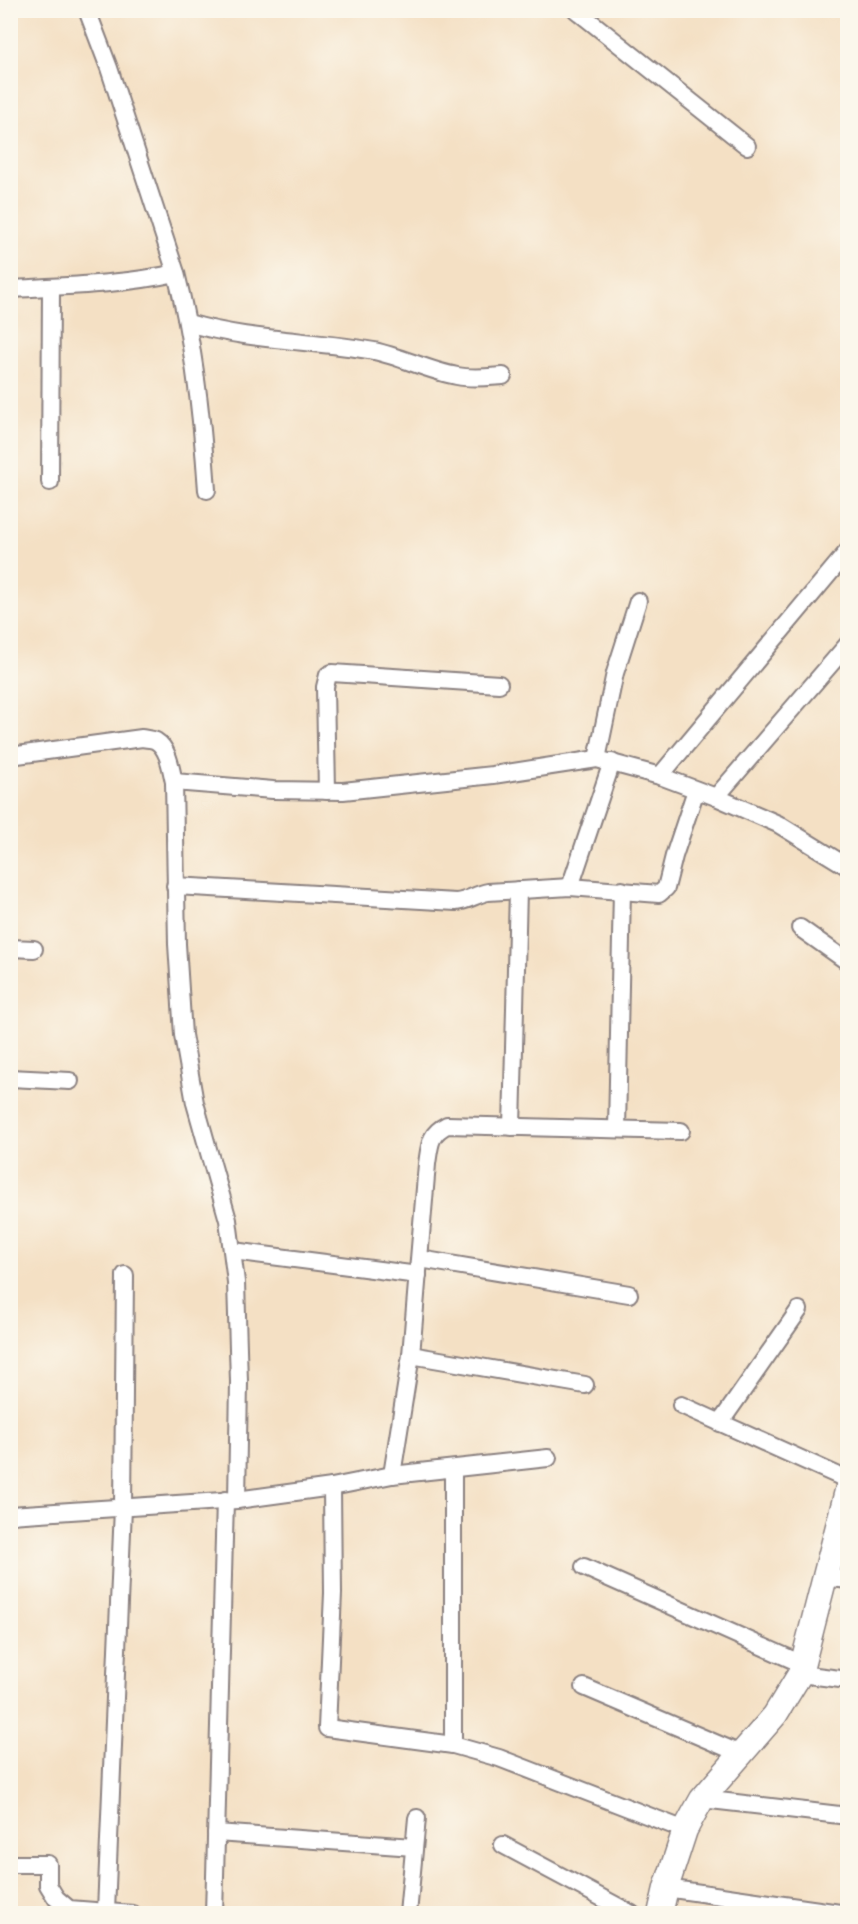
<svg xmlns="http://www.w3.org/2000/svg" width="858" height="1924" font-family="'Patrick Hand',sans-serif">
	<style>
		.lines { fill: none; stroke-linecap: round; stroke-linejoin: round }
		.street-casing { stroke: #8b8180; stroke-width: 20 }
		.secondary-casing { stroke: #8b8180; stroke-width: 27 }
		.street { stroke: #fff; stroke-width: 16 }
		.secondary { stroke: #fff; stroke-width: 24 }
	</style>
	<rect width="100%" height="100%" fill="#fbf7ec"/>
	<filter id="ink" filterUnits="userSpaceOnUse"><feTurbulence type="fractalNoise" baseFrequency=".0167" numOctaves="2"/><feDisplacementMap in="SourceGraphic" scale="12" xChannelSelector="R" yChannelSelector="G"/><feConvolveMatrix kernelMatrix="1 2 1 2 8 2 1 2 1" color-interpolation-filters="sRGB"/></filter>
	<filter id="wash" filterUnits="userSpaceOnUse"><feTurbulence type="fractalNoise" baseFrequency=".008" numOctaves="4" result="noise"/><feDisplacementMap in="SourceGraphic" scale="24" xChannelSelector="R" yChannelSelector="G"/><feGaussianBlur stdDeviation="1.35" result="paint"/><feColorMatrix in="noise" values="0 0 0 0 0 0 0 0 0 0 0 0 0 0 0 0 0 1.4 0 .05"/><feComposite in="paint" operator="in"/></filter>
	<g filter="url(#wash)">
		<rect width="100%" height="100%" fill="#f4e0c4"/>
	</g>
	<g filter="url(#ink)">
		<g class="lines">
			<g class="street-casing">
				<g id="street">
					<polyline points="87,10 109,68 176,273"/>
					<polyline points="576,10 747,146"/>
					<path d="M10 289C66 286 122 285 176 273 194 344 202 416 207 490"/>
					<path d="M188 323C249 341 312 340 374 351 402 357 429 371 457 376 473 379 488 377 503 376"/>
					<polyline points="50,482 51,287"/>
					<path d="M10 756 142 738C146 739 153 739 156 741 169 749 171 770 174 782L177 944 183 1035 195 1103 228 1220 236 1282 239 1382 237 1500"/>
					<polyline points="597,759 615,673 638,601"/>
					<polyline points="660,776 848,551"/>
					<polyline points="174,782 273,790 343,791 493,775 597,759 660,776 716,797 778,824 848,867"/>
					<polyline points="327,791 325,687 328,675 332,673 499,684"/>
					<polyline points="716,797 848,644"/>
					<path d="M175 886 456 902C468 901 476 894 488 892L570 887 659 894 666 888 674 856 696 790"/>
					<polyline points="570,887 612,762"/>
					<polyline points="800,928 848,962"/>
					<polyline points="10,948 34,949"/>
					<polyline points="10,1078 70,1081"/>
					<polyline points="512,1127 518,890"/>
					<polyline points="617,1129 622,890"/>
					<polyline points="233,1251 418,1275"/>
					<polyline points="420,1259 629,1294"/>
					<polyline points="411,1355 585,1385"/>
					<polyline points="681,1405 848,1480"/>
					<polyline points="720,1423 799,1310"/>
					<polyline points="453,1470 453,1745"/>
					<path d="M392 1475 411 1355 427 1164C430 1145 429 1134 447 1125L681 1131"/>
					<polyline points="332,1487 333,1593 327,1728 453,1745 499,1758 685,1830"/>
					<polyline points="10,1515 237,1500 332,1487 392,1475 548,1458"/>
					<polyline points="584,1567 802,1664"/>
					<polyline points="824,1577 848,1580"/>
					<polyline points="800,1674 848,1680"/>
					<polyline points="584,1687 741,1754"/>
					<polyline points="702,1799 848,1816"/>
					<polyline points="216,1833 414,1847"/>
					<polyline points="503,1845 632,1914"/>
					<polyline points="10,1864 48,1864 48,1885 56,1898 69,1909 133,1914"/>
					<polyline points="666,1888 847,1914"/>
					<polyline points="106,1911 123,1508 125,1275"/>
					<polyline points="214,1914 225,1500"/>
					<polyline points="408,1914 417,1818"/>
				</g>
			</g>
			<g class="secondary-casing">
				<polyline id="secondary" points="660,1914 666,1888 685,1830 693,1815 702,1799 775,1715 800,1674 848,1487"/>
			</g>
			<use href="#street" class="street"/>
			<use href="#secondary" class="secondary"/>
		</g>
	</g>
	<rect width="858" height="1924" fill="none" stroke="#fbf7ec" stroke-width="36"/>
</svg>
